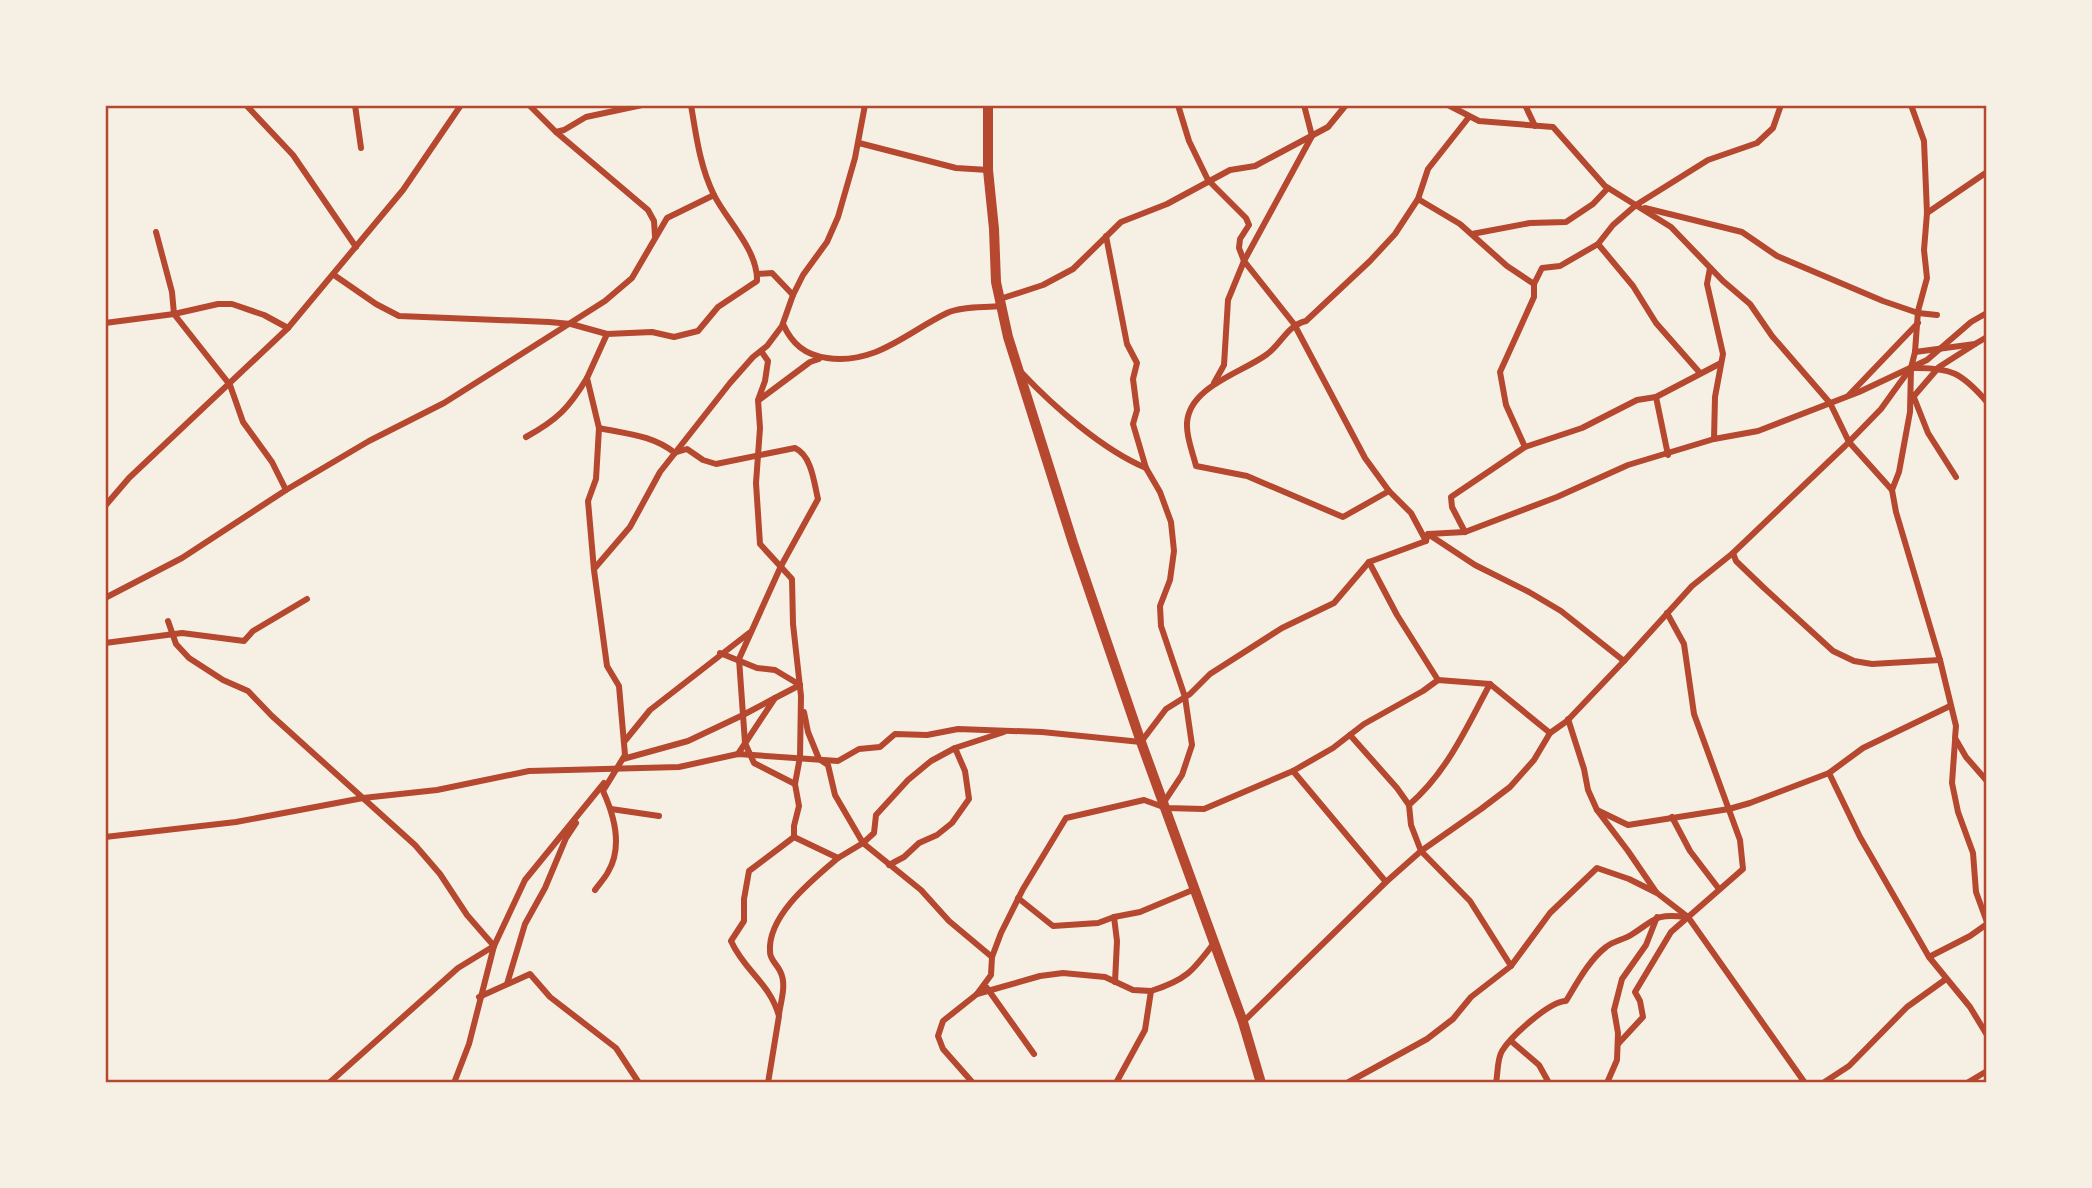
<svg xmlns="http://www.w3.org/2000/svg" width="2092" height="1188" font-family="Literata,serif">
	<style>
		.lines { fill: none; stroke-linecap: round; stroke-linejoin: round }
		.minor { stroke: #b5482f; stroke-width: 6 }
		.trunk { stroke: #b5482f; stroke-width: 10 }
		.neatline { fill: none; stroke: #b5482f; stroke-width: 2.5 }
	</style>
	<rect width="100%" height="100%" fill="#f6efe4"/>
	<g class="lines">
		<g class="minor">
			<polyline points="246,105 293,155 356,247"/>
			<polyline points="355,105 361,148"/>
			<polyline points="529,105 556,132 564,130 586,117 642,105"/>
			<polyline points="1178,105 1189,141 1208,180 1246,218 1249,225 1240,239 1239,248 1244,261 1294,324 1365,458 1389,491 1411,513 1426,541"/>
			<polyline points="1448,105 1479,121 1553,127 1605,186 1671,227 1723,281 1750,304 1772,336 1830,403 1849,442 1892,490"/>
			<polyline points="1525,105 1535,126"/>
			<polyline points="556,132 648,210 654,221 655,236"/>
			<polyline points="859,143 956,168 988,170"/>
			<polyline points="1418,199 1460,224 1507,266 1534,284 1534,297 1500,372 1506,405 1525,447"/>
			<polyline points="1645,208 1742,232 1777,256 1883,301 1918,313 1937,315"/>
			<polyline points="1927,213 1987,172"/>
			<polyline points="156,232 172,292 174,314 230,385 243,422 272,462 286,490"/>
			<polyline points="1472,234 1530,223 1566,222 1593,204 1608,188"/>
			<polyline points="1106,236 1127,344 1137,363 1133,379 1137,410 1133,424 1146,468 1160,492 1171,522 1174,551 1170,580 1160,606 1161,626 1185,697 1192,745 1182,775 1164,802"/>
			<polyline points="1598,244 1633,286 1656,323 1700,373"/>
			<polyline points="1710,268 1707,284 1723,354 1715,397 1714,439"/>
			<polyline points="757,274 772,273 793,295"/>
			<path d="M334 275 376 304 399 316 549 322 571 324 607 334 652 332 674 337 698 331 718 307 757 281C758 250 727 221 714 195 700 167 696 135 691 105"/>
			<polyline points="1534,284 1542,268 1560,266 1598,244 1613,225 1636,205 1708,160 1757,143 1773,128 1781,105"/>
			<polyline points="1000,299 1043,285 1073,269 1121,222 1167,204 1230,170 1255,166 1328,127 1346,105"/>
			<polyline points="105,323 174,314 218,304 232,304 264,315 288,328"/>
			<path d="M783 324C792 344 805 355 827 358 876 365 907 332 947 313 962 306 985 308 1001 306"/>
			<polyline points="761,351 768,361 765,381 758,400 760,428 756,483 760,544 792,579 793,624 801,696 800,757 795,784 799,806 794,826 794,837"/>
			<polyline points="1915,352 1975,344 1987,337"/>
			<polyline points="1911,368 1910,412 1899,472 1892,490 1896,512 1940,660 1956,726 1955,738 1966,757 1987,781"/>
			<path d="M1912 368C1951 367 1962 373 1987 402"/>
			<path d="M1021 372C1054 407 1103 450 1146 468"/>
			<polyline points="1214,383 1224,365 1228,300 1244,261 1312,136 1304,105"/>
			<polyline points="1849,395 1918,323"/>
			<polyline points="1913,395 1928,433 1956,477"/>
			<polyline points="1914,396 1939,367 1975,344"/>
			<polyline points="1656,397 1721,363"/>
			<polyline points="759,400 810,362 819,359"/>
			<path d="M599 428C627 434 652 435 675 453"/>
			<path d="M526 437C557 420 569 408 587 378"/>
			<path d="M1389 491 1343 517 1247 476 1196 466C1193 453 1186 437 1187 423 1189 387 1241 373 1266 355 1282 344 1286 326 1306 321L1370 261 1395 234 1418 199 1428 169 1469 117"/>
			<polyline points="105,506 129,478 288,328 403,190 461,105"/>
			<polyline points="1465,532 1452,507 1451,497 1525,447 1582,428 1637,400 1656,397 1668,455"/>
			<polyline points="1428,534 1475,565 1529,592 1561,611 1624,661"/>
			<polyline points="1733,553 1736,561 1763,587 1833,651 1854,661 1872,664 1940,660"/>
			<polyline points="1369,562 1397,615 1438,680"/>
			<polyline points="594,569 630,527 660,472 730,383 753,357 767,346 782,326 793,295 803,275 827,242 838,217 855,158 865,105"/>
			<polyline points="105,598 182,558 286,490 369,441 444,403 605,301 632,278 667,218 714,195"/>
			<polyline points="168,621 176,644 189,658 223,680 248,691 272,716 415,845 440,874 467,915 494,946"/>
			<polyline points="105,643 182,633 244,641 253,631 307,599"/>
			<polyline points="720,653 757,668 775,670 800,685"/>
			<polyline points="775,698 743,715 745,743 754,763 795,784"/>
			<polyline points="804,712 808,732 819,759 828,765 835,795 863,843 874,833 876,815 908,780 931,761 955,748 1004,732"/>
			<polyline points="1568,719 1584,769 1588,790 1597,810 1628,851 1656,892"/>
			<polyline points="1350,735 1397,788 1409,805 1411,825 1421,851 1470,901 1511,966"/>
			<polyline points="1955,741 1952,783 1958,812 1973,853 1976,892 1987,922"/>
			<polyline points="624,742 650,710 749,633"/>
			<polyline points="738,754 775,698 800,685"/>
			<path d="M623 759 688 741 743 715 739 659 781 566 818 499C814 483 812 456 795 448L716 464 703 460 687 449 677 452"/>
			<polyline points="1293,771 1386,882"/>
			<polyline points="1829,773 1860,837 1929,957 1970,1007 1987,1035"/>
			<path d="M1409 805C1448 771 1466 728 1490 684"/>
			<polyline points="611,809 659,816"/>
			<polyline points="1597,810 1628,825 1729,809 1750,803 1829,773 1863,748 1950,706"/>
			<polyline points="1672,817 1690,851 1719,889"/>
			<polyline points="105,837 236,822 363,798 437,790 529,771 679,767 738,754 838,761 859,749 880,747 895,734 927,735 958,729 1042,732 1141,742 1166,709 1190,694 1210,674 1282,628 1334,603 1369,562 1426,541 1428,534 1465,532 1557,497 1628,465 1714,439 1758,431 1859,392 1927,360 1971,322 1985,314"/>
			<polyline points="794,837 838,858 863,843 921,890 949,921 992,957"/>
			<polyline points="889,865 904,857 919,843 937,835 952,823 969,799 965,771 955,748"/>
			<path d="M595 890C599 884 605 878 608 872 623 847 614 815 603 791L625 755 619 686 607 666 594 570 588 501 596 479 599 428 587 378 607 334"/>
			<polyline points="1018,898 1053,926 1098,923 1114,917 1140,912 1195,889"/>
			<polyline points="1114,917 1117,941 1115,982"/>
			<polyline points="1929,957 1970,936 1987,924"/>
			<polyline points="507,984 525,924 545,888 566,838 576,823"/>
			<polyline points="987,988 1034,1054"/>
			<polyline points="977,994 1040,976 1063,973 1105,977 1133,990 1151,991"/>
			<polyline points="479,997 530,974 550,997 616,1048 639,1083"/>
			<path d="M779 1014C781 1000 787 984 780 971 777 964 770 960 770 952 767 916 812 880 838 858"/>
			<polyline points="1243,1022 1386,882 1421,851 1481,809 1510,787 1534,760 1550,733 1567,721 1624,661 1692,586 1733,553 1845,446 1881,409 1899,384 1911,368 1915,352 1918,311 1927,278 1924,250 1927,213 1924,141 1911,105"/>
			<polyline points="1511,1041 1539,1065 1549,1083"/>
			<polyline points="1618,1044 1643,1017 1640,1001 1635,992 1671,932 1743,869 1740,840 1694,714 1684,644 1667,613"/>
			<polyline points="329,1083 458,968 494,946"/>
			<polyline points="454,1083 469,1044 494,946 525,880 604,783"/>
			<path d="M768 1083 779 1016C770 983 745 972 731 941L744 921V899L749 871 794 837"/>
			<polyline points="973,1083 943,1049 938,1036 943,1021 977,994 991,975 992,957 1001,933 1023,889 1066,818 1144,800 1166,808 1204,809 1293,771 1333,748 1364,724 1423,691 1438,680 1490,684 1550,733"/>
			<path d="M1116 1083 1145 1030 1151 991C1186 980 1193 971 1214 943"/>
			<polyline points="1347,1083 1427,1039 1453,1019 1471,997 1511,966 1550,913 1597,868 1629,879 1657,893 1688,917 1805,1083"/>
			<path d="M1496 1083C1498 1073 1497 1059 1502 1051 1511 1036 1550 1001 1566 1001 1577 983 1589 960 1606 947 1613 941 1623 940 1631 935 1655 920 1655 913 1686 917"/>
			<polyline points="1607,1083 1617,1060 1618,1033 1614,1010 1622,979 1646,945 1657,917"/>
			<polyline points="1823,1083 1849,1066 1907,1007 1946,979"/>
			<polyline points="1967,1083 1987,1071"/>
		</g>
		<polyline class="trunk" points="988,105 988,170 994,229 996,282 1008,337 1073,543 1141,742 1243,1022 1261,1083"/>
	</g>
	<rect width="2092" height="1188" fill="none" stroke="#f6efe4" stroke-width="214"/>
	<rect x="107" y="107" width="1878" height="974" class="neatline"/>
</svg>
